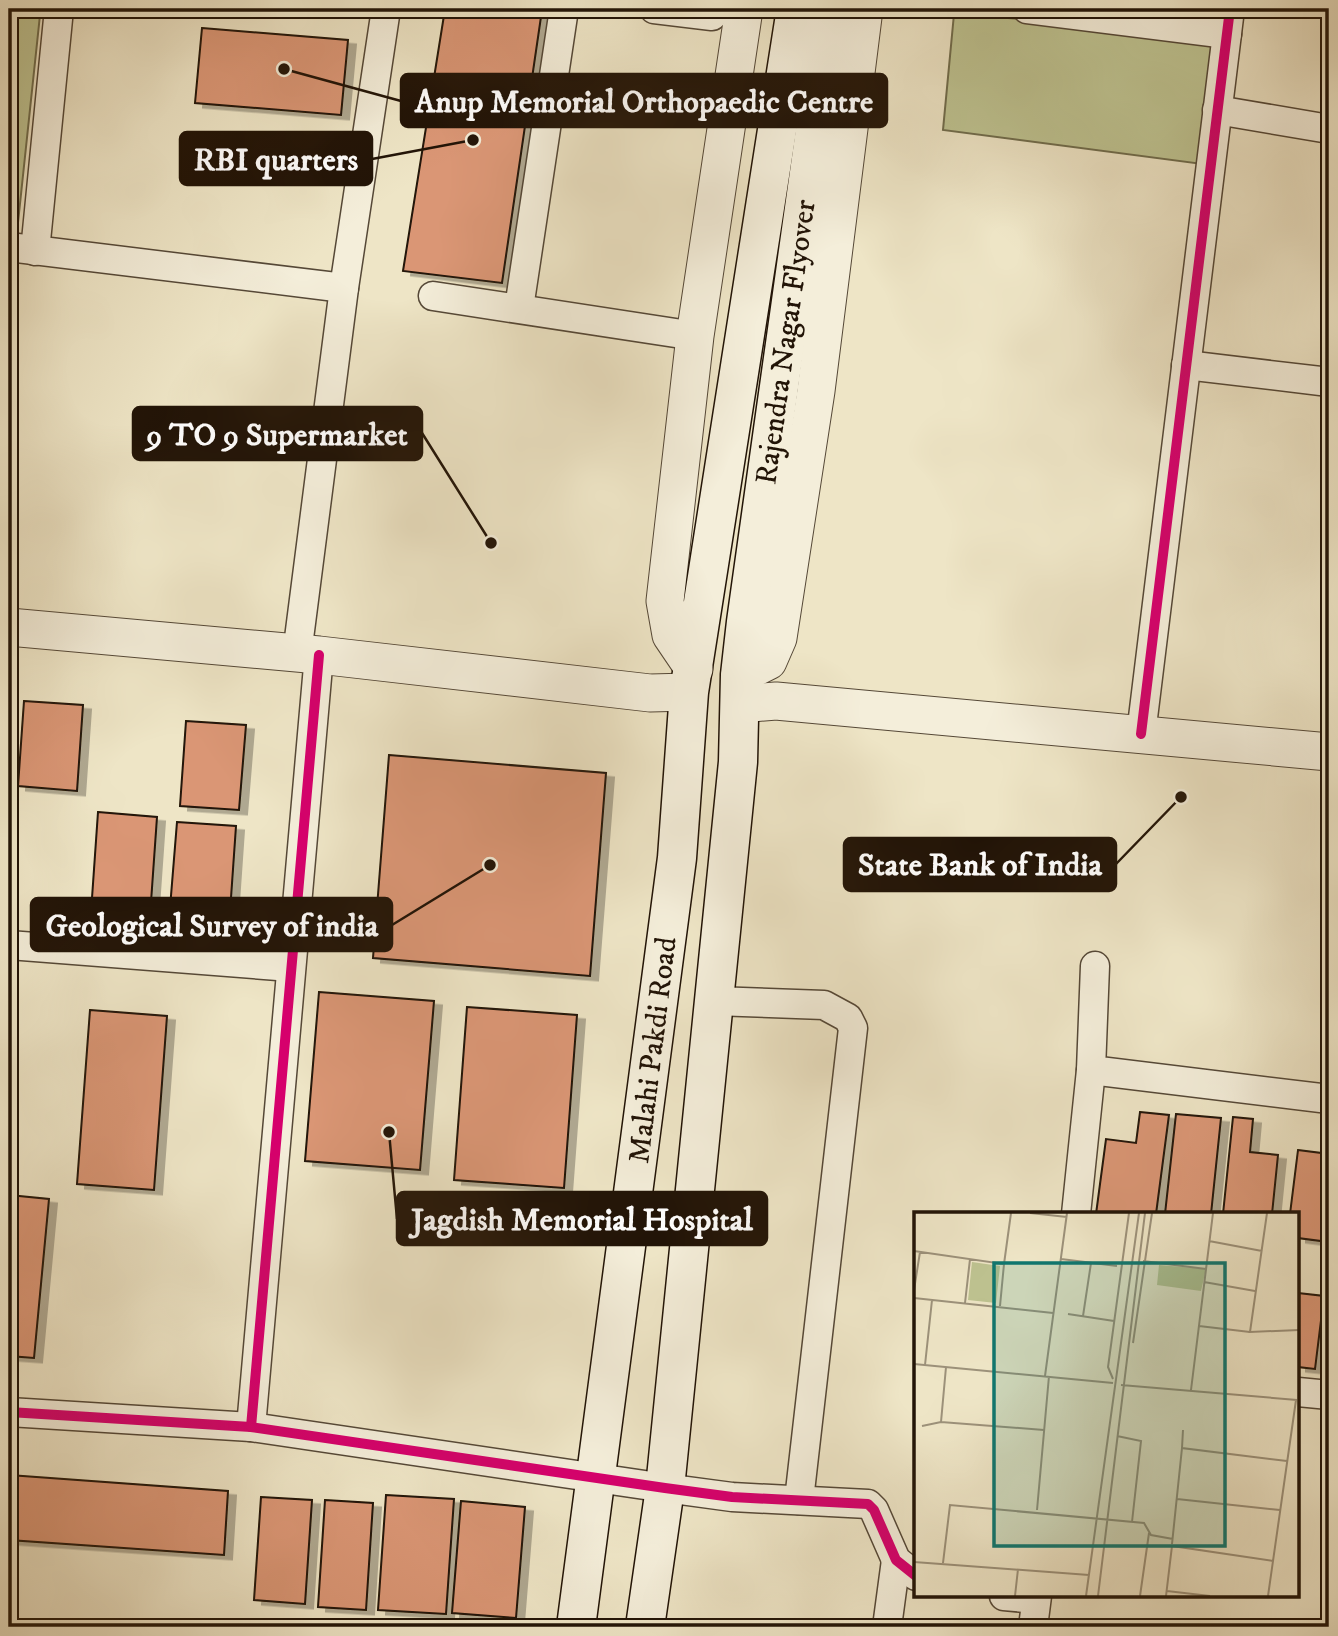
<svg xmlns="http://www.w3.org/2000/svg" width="1338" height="1636" font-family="'IM FELL DW Pica',serif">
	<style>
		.green { fill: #bec391; stroke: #706c4c; stroke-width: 2 }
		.building { fill: #da9674; stroke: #221407; stroke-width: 2; filter: url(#shadow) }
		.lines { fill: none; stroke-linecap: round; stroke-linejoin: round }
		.minor-casing { stroke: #554837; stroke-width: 31 }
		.tertiary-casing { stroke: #554837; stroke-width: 39 }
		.secondary-casing { stroke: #221407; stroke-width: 41 }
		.minor { stroke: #f4eeda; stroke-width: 28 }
		.tertiary { stroke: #f4eeda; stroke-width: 37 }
		.secondary { stroke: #f4eeda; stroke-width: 38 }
		.cycleway-casing { stroke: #f4eeda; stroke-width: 15 }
		.cycleway { stroke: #d6006c; stroke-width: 10 }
		.labels { text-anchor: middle; stroke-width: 5; stroke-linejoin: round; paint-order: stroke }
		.street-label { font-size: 30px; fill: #221407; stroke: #f4eeda }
		.inset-road { fill: none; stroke: #9c917a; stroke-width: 2 }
		.view { fill: #0f766e; fill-opacity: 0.15; stroke: #0f766e; stroke-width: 3.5 }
		.inset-edge { fill: none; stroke: #221407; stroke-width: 3.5 }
		.leader { fill: none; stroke: #221407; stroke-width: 2.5 }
		.callout-dot { fill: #221407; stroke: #f4eeda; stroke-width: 2.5 }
		.callout { fill: #221407; stroke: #221407; stroke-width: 2.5 }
		.callout-label { font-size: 32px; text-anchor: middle; font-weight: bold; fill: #fff }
	</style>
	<defs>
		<filter id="shadow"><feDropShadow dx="8" dy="4.5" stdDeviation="0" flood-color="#0004"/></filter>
	</defs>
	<rect width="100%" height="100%" fill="#eee5c6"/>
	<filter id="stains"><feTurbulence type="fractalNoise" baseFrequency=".00286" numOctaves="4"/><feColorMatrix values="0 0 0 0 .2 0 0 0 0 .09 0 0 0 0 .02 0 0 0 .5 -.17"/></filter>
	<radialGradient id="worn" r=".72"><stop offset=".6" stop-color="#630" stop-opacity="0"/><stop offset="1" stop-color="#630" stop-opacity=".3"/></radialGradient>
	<g class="green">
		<polygon points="9,12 40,15 17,232 9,231"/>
		<polygon points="954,14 1227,34 1202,164 943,130"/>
	</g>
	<g class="building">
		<polygon points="445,9 542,10 502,283 403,271"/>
		<polygon points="202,28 348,40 341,115 195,103"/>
		<polygon points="24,701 83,705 77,791 18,786"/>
		<polygon points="186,721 246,725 239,810 180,806"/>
		<polygon points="389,755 606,773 590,976 373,958"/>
		<polygon points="98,812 157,817 151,902 92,898"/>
		<polygon points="177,822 236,826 230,912 170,908"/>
		<polygon points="319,992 434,1001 420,1170 305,1161"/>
		<polygon points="467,1007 577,1015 564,1188 454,1180"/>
		<polygon points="90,1010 167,1016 154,1190 77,1184"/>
		<polygon points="1140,1112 1169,1115 1156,1214 1096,1214 1106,1139 1136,1143"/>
		<polygon points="1176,1114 1221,1118 1211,1214 1165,1214"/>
		<polygon points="1233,1117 1253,1119 1250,1152 1278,1155 1272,1214 1223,1214"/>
		<polygon points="1298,1150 1329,1154 1329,1242 1298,1238 1298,1214 1290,1214"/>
		<polygon points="9,1195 49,1199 34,1358 9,1356"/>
		<polygon points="1298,1293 1324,1296 1315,1369 1298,1367"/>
		<polygon points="9,1475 228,1491 224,1555 9,1540"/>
		<polygon points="386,1495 454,1499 446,1614 378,1610"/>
		<polygon points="261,1497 312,1500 305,1604 254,1600"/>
		<polygon points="325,1500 373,1503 366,1610 318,1607"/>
		<polygon points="461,1501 525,1507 516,1618 452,1613"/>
	</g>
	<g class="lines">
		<g class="minor-casing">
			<g id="minor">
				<polyline points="654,9 712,16"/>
				<polyline points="1027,9 1227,34"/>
				<polyline points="1217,110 1329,129"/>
				<polyline points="9,247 344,288"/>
				<polyline points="35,251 59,9"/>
				<polyline points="433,296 695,336"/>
				<polyline points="519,308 564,9"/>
				<polyline points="1186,365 1329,382"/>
				<polyline points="297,654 344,288 386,9"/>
				<polyline points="1141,734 1230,9"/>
				<polyline points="9,945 291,967"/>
				<polyline points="1095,966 1091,1070 1329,1099"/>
				<polyline points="714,1001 824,1005 848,1018 853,1028 799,1500"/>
				<polyline points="1076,1214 1091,1070"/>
				<polyline points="1298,1392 1329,1395"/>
				<polyline points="9,1412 251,1427 665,1488 732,1497 868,1504 874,1510 896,1560 916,1576"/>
				<polyline points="251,1427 319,655"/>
				<polyline points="1004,1596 1036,1599"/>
				<polyline points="887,1627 896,1560"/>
				<polyline points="1033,1627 1037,1596"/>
			</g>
		</g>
		<g class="tertiary-casing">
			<g id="tertiary">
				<polyline points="9,627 319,655 650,693 689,692"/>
				<polyline points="694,669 671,635 665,601 695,336 744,9"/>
				<polyline points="740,675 768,661 778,638 816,391 864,9"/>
				<polyline points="740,704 776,701 1329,752"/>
			</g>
		</g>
		<g class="secondary-casing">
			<g id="secondary">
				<polyline points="576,1627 677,858 689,692 796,9"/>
				<polyline points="645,1627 665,1488 738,762 740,675 746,622 832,9"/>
			</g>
		</g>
		<use href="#minor" class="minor"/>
		<use href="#tertiary" class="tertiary"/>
		<use href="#secondary" class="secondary"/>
		<g class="cycleway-casing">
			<g id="cycleway">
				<polyline points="1141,734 1230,9"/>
				<polyline points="9,1412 251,1427 665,1488 732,1497 868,1504 874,1510 896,1560 916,1576"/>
				<polyline points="251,1427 319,655"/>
			</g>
		</g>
		<use href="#cycleway" class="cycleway"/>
	</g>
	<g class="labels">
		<g class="street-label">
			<text transform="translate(785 342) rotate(-82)" y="10">Rajendra Nagar Flyover</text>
			<text transform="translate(652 1050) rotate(-83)" y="10">Malahi Pakdi Road</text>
		</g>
	</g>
	<g transform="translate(914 1212)">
		<rect width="385" height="385" fill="#eee5c6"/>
		<path d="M58 50 86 54 82 91 54 88ZM245 53 292 57 287 79 243 73Z" fill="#bec391"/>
		<path class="inset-road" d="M116 1 153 5M353 1 336 120 385 118M295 29 348 39M0 39 90 52 86 94M147 47 203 54M229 49 292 57M90 52 97 1M290 70 341 79M0 78 6 40M0 86 139 101M51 91 56 47M154 102 200 109M169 104 177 51M285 114 336 120M219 131 238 1M0 152 199 171M11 153 18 88M131 164 153 1M199 167 194 155 215 1M207 173 383 188M277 178 299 1M27 210 32 155M8 214 27 210 130 218M269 218 268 236 373 249M203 224 227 229 218 310M263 287 366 298M123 298 135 164M258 332 268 236M0 350 175 363M29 351 36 293 230 311 237 323 259 327M253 379 296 384M101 384 104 357M172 384 225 1M184 384 231 1M226 384 235 321M252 384 258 334 359 349M354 384 382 188"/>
		<path class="view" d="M80 51H311V334H80Z"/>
		<rect width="385" height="385" class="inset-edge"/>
	</g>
	<path class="leader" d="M284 69L401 101M473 140L372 159M491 543L422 433M1181 797L1116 864M490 865L392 925M389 1132L397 1219"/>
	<g class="callout-dot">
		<circle cx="284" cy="69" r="7"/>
		<circle cx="473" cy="140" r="7"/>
		<circle cx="491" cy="543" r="7"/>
		<circle cx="1181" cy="797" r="7"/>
		<circle cx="490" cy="865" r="7"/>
		<circle cx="389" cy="1132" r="7"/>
	</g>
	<g class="callout">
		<rect x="401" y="74" width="486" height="53" rx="7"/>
		<rect x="180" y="132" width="192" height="53" rx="7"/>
		<rect x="133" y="407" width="289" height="53" rx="7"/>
		<rect x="844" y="838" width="272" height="53" rx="7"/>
		<rect x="31" y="898" width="361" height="53" rx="7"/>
		<rect x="397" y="1192" width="370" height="53" rx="7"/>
	</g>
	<g class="callout-label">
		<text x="644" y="112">Anup Memorial Orthopaedic Centre</text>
		<text x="276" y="170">RBI quarters</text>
		<text x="277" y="445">9 TO 9 Supermarket</text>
		<text x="980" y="875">State Bank of India</text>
		<text x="212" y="936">Geological Survey of india</text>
		<text x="582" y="1230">Jagdish Memorial Hospital</text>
	</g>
	<rect width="1338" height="1636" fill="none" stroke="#eee5c6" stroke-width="35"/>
	<rect x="10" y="10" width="1317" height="1615" fill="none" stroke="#221407" stroke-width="3.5"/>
	<rect x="18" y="18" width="1303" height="1601" fill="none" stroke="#221407" stroke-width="2"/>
	<rect width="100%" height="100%" filter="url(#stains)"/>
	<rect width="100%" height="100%" fill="url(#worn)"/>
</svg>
